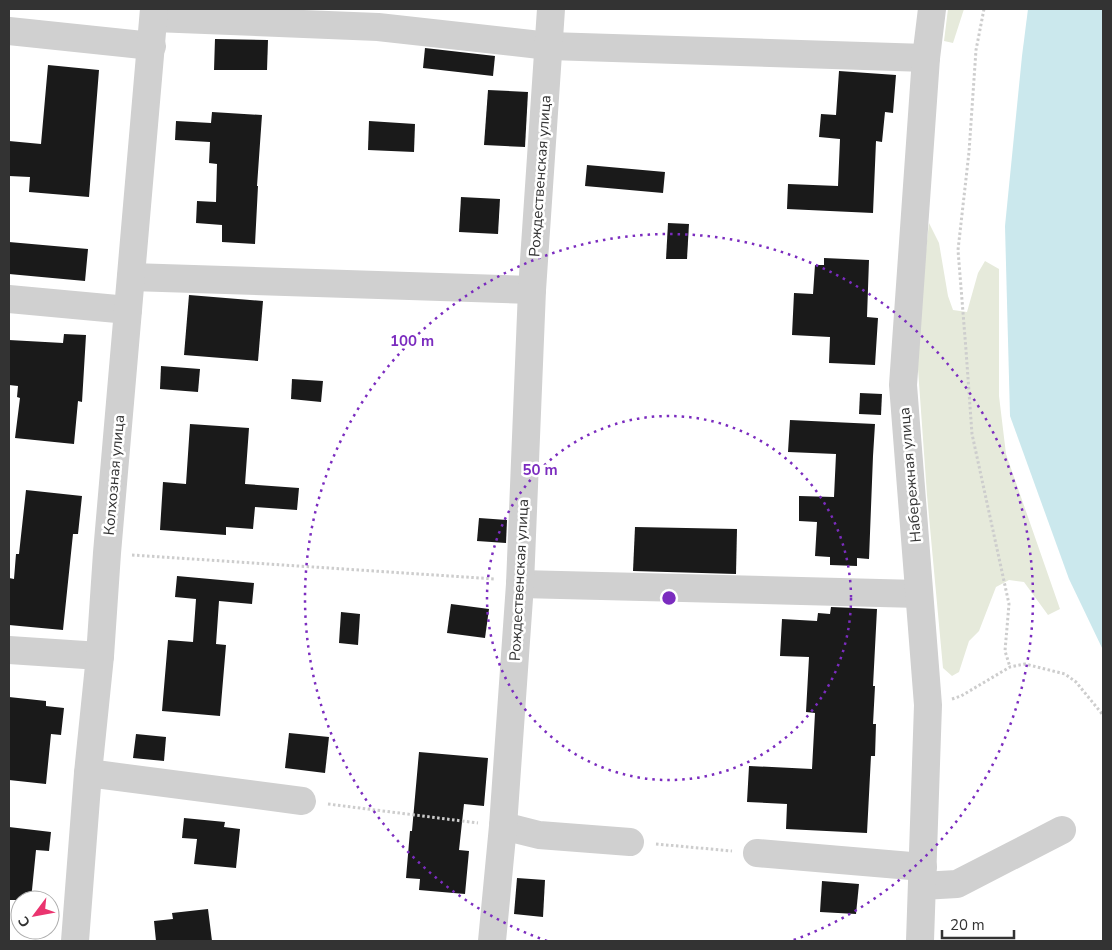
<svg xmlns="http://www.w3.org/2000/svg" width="1112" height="950" font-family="'Nunito Sans',sans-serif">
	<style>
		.green { fill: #e6eadb }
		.water { fill: #cbe8ed }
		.building { fill: #1a1a1a }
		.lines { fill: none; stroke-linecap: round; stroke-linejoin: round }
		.path { stroke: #cdcdcd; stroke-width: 3; stroke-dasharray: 2.5 2.5; stroke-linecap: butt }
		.minor { stroke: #d0d0d0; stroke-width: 28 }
		.ring { fill: none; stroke: #7b2cbf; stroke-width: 2.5; stroke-dasharray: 2.5 5 }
		.labels { text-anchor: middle; stroke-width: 5; stroke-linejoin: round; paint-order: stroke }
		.street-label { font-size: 15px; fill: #333; stroke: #fff }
		.centre { fill: #7b2cbf; stroke: #fff; stroke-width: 2.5 }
		.ring-label { font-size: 15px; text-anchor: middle; font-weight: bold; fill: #7b2cbf; stroke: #fff; stroke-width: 5; stroke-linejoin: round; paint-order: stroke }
	</style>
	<rect width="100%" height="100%" fill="#fff"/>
	<g class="green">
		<polygon points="948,9 964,9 953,43 944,41"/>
		<polygon points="929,223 939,243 948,296 953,310 967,312 978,273 985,261 999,269 999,396 1006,454 1060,609 1048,615 1024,582 1009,580 996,587 979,631 969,641 959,672 952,676 943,668 927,495 916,341"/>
	</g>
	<polygon class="water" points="1028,9 1103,9 1103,650 1069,579 1010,416 1005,226 1022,56"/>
	<g class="building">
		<polygon points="215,39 268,40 267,70 214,70"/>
		<polygon points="425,48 495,56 493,76 423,68"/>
		<polygon points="48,65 99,70 89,197 29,192 30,177 9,176 9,141 41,144"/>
		<polygon points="839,71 896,75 893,113 885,112 882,142 876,141 873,213 787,209 788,184 838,186 840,139 819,137 821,114 836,115"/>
		<polygon points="488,90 528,92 525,147 484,145"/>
		<polygon points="212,112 262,115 257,186 258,186 255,244 222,242 222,225 196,223 197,201 216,202 217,164 209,163 210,142 175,140 176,121 211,123"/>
		<polygon points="369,121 415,124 414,152 368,150"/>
		<polygon points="587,165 665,172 663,193 585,186"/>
		<polygon points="461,197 500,199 498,234 459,232"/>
		<polygon points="668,223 689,224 687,259 666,259"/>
		<polygon points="9,242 88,249 85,281 9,274"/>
		<polygon points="824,258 869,260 867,317 878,318 875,365 829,363 830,337 792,335 794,293 813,294 815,265 824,265"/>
		<polygon points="189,295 263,301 258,361 184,355"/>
		<polygon points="64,334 86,335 82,402 78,401 74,444 15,438 20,398 17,397 18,386 9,385 9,340 63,343"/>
		<polygon points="161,366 200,369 198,392 160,389"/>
		<polygon points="292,379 323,381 321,402 291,399"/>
		<polygon points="860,393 882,394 881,415 859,414"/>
		<polygon points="790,420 875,424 873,456 869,559 857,558 857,566 830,565 830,557 815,556 817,522 799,521 799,496 834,497 836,454 788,452"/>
		<polygon points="190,424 249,428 245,484 299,488 297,510 255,507 253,529 226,527 226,535 160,530 163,482 186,484"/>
		<polygon points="26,490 82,496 78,534 73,534 63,630 9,625 9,578 14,579 16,554 19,554"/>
		<polygon points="479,518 507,520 506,543 477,541"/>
		<polygon points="635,527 737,529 736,574 633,571"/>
		<polygon points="177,576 254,583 252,604 219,601 216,644 226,645 220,716 162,711 168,640 193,642 196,599 175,597"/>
		<polygon points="451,604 489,609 485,638 447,633"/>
		<polygon points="831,607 877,609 873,686 875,686 873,724 876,724 875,756 871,756 867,833 786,829 787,804 747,802 749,766 812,769 815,713 806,712 809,657 780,656 782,619 817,621 818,613 830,614"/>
		<polygon points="341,612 360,614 358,645 339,643"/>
		<polygon points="9,697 46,701 46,706 64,708 61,735 51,734 46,784 9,780"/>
		<polygon points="289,733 329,737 325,773 285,768"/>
		<polygon points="136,734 166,737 164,761 133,758"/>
		<polygon points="419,752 488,758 484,806 464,804 459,850 469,851 465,894 419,890 420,879 406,878 410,831 412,831"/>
		<polygon points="184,818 225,822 224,827 240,829 236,868 194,864 197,839 182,838"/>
		<polygon points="9,827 51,832 49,851 36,850 31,900 9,900"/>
		<polygon points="517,878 545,880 543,917 514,914"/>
		<polygon points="822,881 859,884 856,914 820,912"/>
		<polygon points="208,909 212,941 156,941 154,921 173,919 172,913"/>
	</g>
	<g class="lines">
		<g class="path">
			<polyline points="984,9 976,50 969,152 958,250 966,350 972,434 1009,604 1005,651 1010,667"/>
			<polyline points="132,555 495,579"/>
			<polyline points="952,699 961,696 1010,667 1025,664 1065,674 1076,682 1103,715"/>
			<polyline points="328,804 478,823"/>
			<polyline points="656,844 732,851"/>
		</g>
		<g class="minor">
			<polyline points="154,18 378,27 549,46 926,58"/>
			<polyline points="9,31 152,46"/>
			<polyline points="131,277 532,290"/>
			<polyline points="9,299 128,310"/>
			<polyline points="520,584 919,594"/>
			<polyline points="9,650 100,656"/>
			<polyline points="88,773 302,801"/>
			<polyline points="503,826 539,835 630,842"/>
			<polyline points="757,853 923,867"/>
			<polyline points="922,886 957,884 1062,830"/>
			<polyline points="75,941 88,773 100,656 107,553 154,9"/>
			<polyline points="492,941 503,826 520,584 532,290 551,9"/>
			<polyline points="920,941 928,705 903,385 926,58 932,9"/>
		</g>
	</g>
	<g class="ring">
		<circle cx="669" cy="598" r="182"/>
		<path d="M547 941A364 364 0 1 1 791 941"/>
	</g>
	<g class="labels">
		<g class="street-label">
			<text transform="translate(540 176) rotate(-86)" y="5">Рождественская улица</text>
			<text transform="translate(114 475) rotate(-85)" y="5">Колхозная улица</text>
			<text transform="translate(910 475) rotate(-95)" y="5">Набережная улица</text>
			<text transform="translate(519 580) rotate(-87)" y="5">Рождественская улица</text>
		</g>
	</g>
	<circle cx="669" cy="598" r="8" class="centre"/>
	<g class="ring-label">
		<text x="412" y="346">100 m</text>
		<text x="540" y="475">50 m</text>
	</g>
	<rect width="1112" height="950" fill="none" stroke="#333333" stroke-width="20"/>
	<g transform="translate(35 915) rotate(238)"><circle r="24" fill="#ffffff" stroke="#adadad"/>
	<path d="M0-4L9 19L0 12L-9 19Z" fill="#ea346f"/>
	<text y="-8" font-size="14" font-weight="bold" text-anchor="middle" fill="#333333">С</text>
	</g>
	<path d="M942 930v8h72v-8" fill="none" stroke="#333333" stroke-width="2.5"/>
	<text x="950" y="930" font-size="15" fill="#333333" stroke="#ffffff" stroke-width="4" paint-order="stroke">20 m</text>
</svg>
